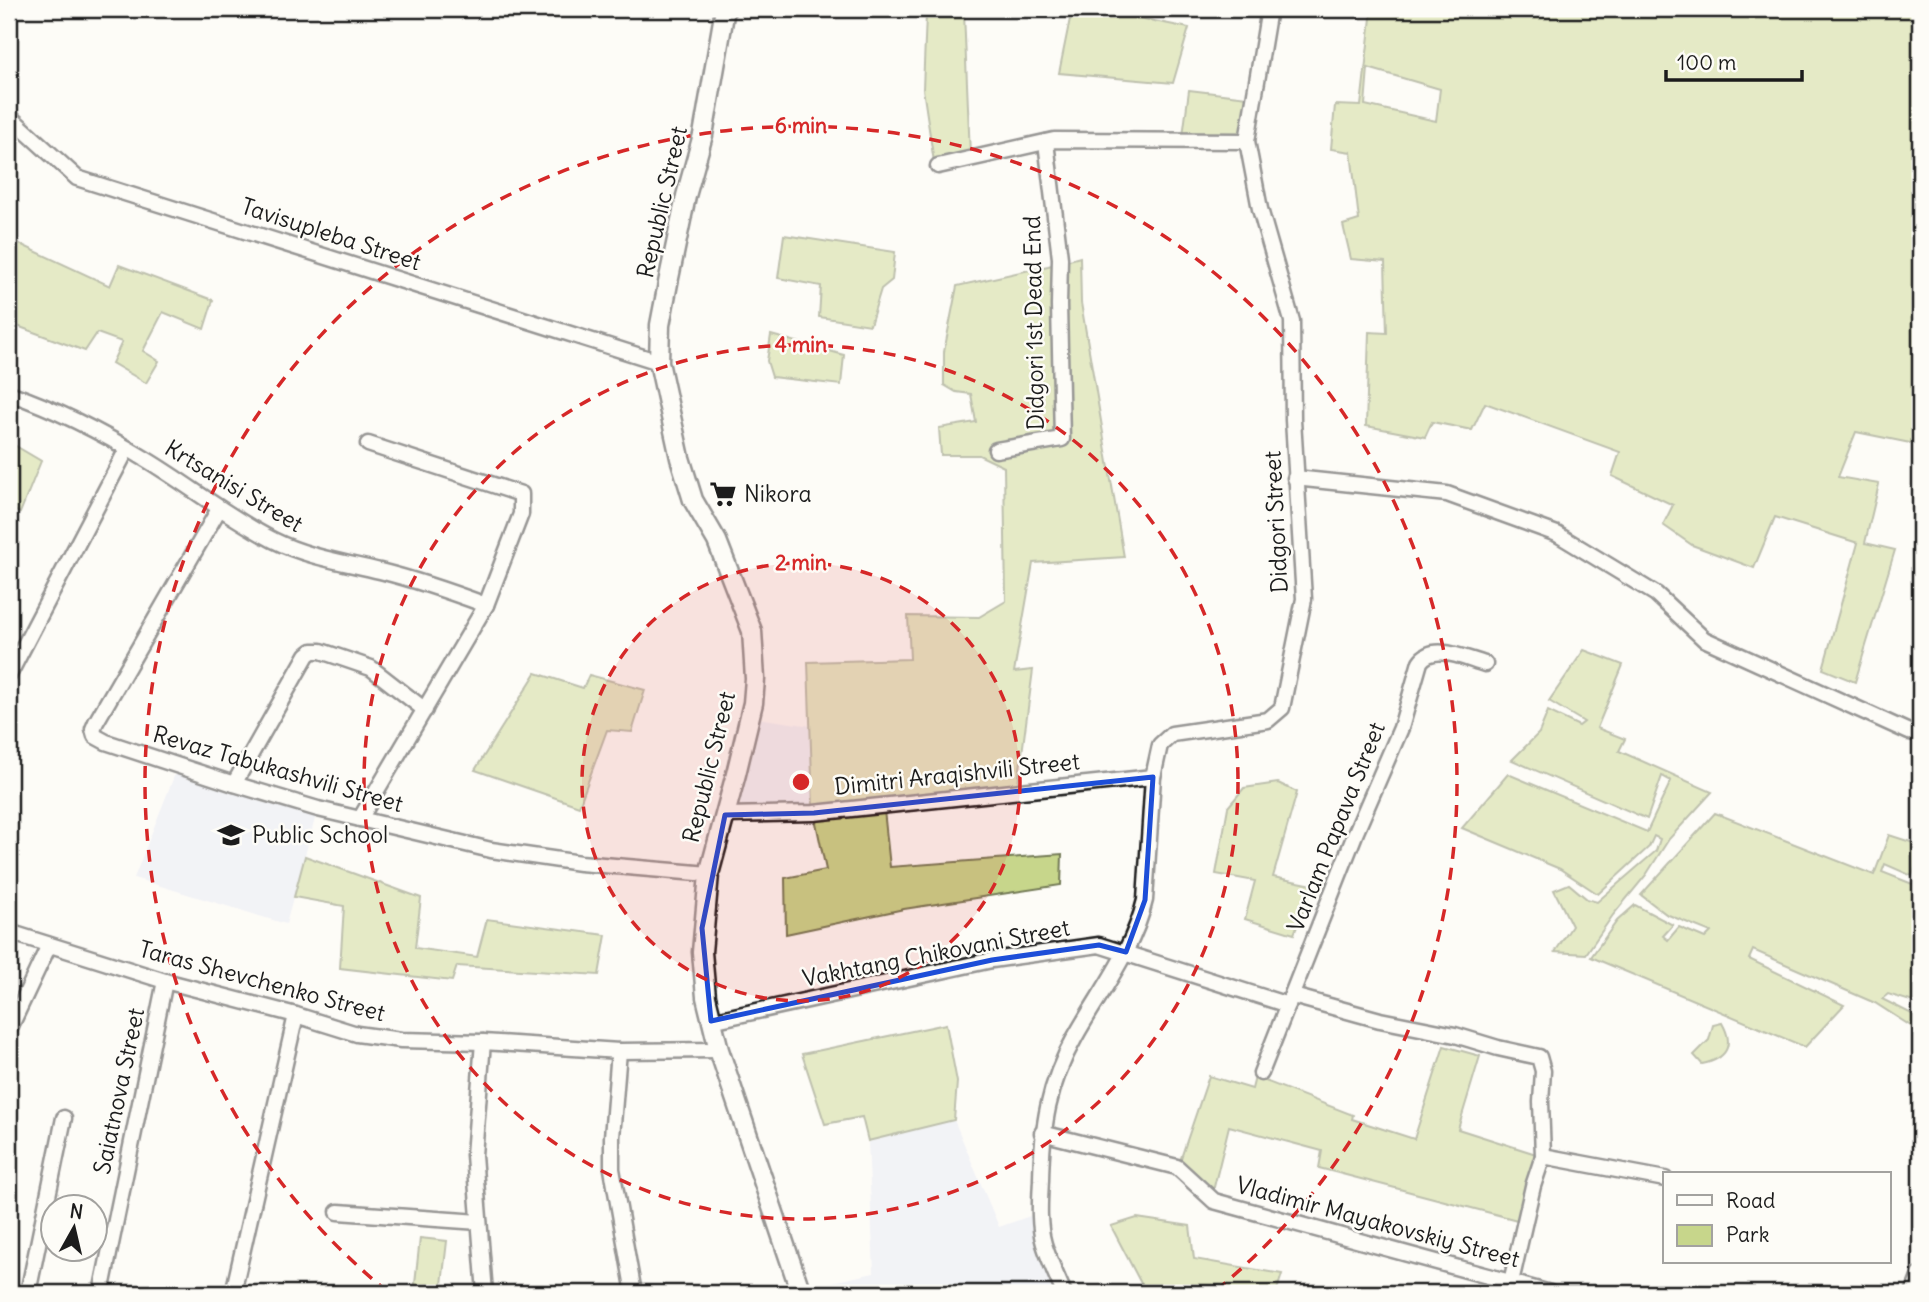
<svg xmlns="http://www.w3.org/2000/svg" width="1929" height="1302" font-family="Delius,sans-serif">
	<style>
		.built { fill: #e4e8f3 }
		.green { fill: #c7d68b; stroke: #727954; stroke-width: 2; fill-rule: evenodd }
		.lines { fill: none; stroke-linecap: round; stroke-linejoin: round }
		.minor-casing { stroke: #1c1c1c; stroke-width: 19 }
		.major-casing { stroke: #1c1c1c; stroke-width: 23 }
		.minor { stroke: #fdfcf7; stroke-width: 14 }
		.major { stroke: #fdfcf7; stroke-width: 18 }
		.marked { fill: none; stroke: #1d4ed8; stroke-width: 5; stroke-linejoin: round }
		.ring { fill: none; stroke: #d62828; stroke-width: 3.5; stroke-dasharray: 12 9 }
		.labels { text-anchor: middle; stroke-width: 5; stroke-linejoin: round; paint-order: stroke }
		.street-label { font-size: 23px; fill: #1c1c1c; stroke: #fdfcf7 }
		.poi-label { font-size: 23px; fill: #1c1c1c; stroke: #fdfcf7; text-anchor: start }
		.centre { fill: #d62828; stroke: #fdfcf7; stroke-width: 3.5 }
		.ring-label { font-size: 21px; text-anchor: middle; font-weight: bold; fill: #d62828; stroke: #fdfcf7; stroke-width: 5; stroke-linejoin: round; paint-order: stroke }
	</style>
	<rect width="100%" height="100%" fill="#fdfcf7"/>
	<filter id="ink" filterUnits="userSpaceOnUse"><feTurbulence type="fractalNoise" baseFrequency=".0143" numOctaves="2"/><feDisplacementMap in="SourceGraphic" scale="14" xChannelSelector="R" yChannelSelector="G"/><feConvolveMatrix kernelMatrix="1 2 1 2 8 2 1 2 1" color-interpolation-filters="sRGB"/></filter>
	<g filter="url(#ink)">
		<g class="built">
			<polygon points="757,718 811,726 813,806 741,806 739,796"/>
			<polygon points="175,774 316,815 286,924 134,878"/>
			<polygon points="954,1120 999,1227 1033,1215 1035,1237 1055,1293 806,1293 804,1288 874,1273 868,1141"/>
		</g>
		<g class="green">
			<polygon points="1072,9 1094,9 1189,28 1173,83 1059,73"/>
			<path d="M1372 9H1920V445L1856 432 1838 477 1879 484 1865 543 1895 550 1855 682 1823 669 1858 543 1775 517 1754 568 1692 545 1663 525 1673 505 1612 476 1620 452 1485 403 1472 430 1432 422 1425 437 1366 426 1369 332 1387 333 1385 262 1351 259 1343 225 1359 220 1351 152 1331 149 1335 105 1361 106ZM1368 68 1440 89 1436 121 1365 105Z"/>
			<polygon points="964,13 970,155 934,162 923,89 926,15"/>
			<polygon points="1189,90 1248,97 1241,139 1183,136"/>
			<polygon points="784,235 895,252 892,280 881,289 870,325 819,317 821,286 778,278"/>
			<polygon points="9,239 110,286 119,265 213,300 204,329 163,312 143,351 159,361 146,383 112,363 122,342 97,333 85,351 9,323"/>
			<polygon points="1080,257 1081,303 1124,557 1033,563 1014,672 1033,670 1018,784 813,806 808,662 910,659 908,616 979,617 1006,601 1004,467 979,455 941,455 939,428 976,422 971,394 956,392 944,385 944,352 957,286 1048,266"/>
			<polygon points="771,335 844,355 841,385 772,377 767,361"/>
			<polygon points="9,442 41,461 20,513 9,508"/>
			<polygon points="1584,650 1623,665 1597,728 1625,739 1619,751 1712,792 1669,839 1646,875 1613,915 1586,954 1555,952 1572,926 1554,890 1569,884 1587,899 1597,902 1656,851 1660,839 1654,836 1649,847 1598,894 1560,869 1462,828 1508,774 1647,832 1671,781 1662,776 1647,819 1512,760 1539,733 1548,711 1579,726 1584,722 1549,701"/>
			<polygon points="536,673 583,688 589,675 645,690 632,732 607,730 579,806 475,770"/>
			<polygon points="1278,783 1297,792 1273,877 1313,885 1294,934 1245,919 1255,881 1216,874 1228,807 1244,788"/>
			<polygon points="884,810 890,867 1062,854 1061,885 904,909 786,934 785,878 826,870 815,818"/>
			<polygon points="1715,813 1874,875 1889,835 1920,845 1920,853 1912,876 1885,864 1882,872 1920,887 1920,902 1912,918 1920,925 1920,1004 1888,994 1882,999 1920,1018 1920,1042 1913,1038 1917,1030 1875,1003 1753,950 1749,959 1844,1005 1805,1047 1591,957 1617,921 1635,905 1673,925 1663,936 1668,940 1679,927 1705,938 1711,932 1666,914 1641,895"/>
			<polygon points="305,856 421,898 415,948 477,957 487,919 606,935 599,975 457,966 452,981 340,968 344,906 294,897"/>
			<path d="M1722 1023C1735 1046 1726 1059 1702 1064L1694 1055 1709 1040 1713 1025Z"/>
			<polygon points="946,1024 957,1082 954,1120 868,1141 862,1117 825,1124 802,1054"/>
			<polygon points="1444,1046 1480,1056 1458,1129 1536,1154 1521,1221 1319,1168 1322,1151 1229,1126 1212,1195 1179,1164 1209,1076 1252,1089 1255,1077 1353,1115 1352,1119 1414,1139"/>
			<polygon points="1137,1218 1190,1226 1194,1259 1282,1274 1276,1293 1251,1293 1250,1291 1240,1293 1146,1293 1111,1226"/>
			<polygon points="420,1238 447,1241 441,1293 414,1293"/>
		</g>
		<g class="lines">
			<g class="minor-casing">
				<g id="minor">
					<polyline points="9,116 77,178 659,362"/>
					<polyline points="938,166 1054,140 1247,141"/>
					<path d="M9 393C58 410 103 433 147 460 190 486 228 517 273 540 307 557 343 562 380 571 416 580 451 592 486 605"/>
					<polyline points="996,450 1062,439 1059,305 1060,258 1046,142"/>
					<polyline points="1295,478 1447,494 1557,534 1656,594 1704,639 1909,732 1920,734"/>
					<polyline points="219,509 96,722 93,729 95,736 106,742 234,784 318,809 491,850 580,863 709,874"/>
					<polyline points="9,675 127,449"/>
					<polyline points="234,784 307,655 312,651 321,651 371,668 425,710"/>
					<polyline points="725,815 814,813 1153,777"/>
					<polyline points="360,819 486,605 521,514 521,494 368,444"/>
					<polyline points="9,932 165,981 296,1015 357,1034 401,1040 483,1042 619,1051 719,1050"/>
					<polyline points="1293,996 1380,1020 1455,1035 1498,1048 1539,1057 1543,1071 1541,1102 1543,1156"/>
					<polyline points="711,1021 992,960 1099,945 1288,1005"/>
					<polyline points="9,1030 49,945"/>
					<polyline points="483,1042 474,1155 485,1293"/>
					<polyline points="619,1051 612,1137 612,1169 634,1293"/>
					<path d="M1261 1073 1356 832 1401 728 1420 662C1433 642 1466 659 1485 664"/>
					<polyline points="1042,1133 1177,1167 1214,1201 1550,1293"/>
					<polyline points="338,1212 479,1222"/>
					<polyline points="1511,1282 1533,1186 1543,1156 1665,1179"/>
					<polyline points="28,1293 64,1118"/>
					<polyline points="101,1293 165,981"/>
					<polyline points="233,1293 296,1015"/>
					<path d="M1064 1293C1057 1277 1049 1260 1044 1244 1038 1224 1040 1200 1041 1180 1042 1126 1048 1085 1075 1037 1100 992 1133 951 1145 900L1153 777 1160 745 1172 734 1268 720 1282 708 1304 599 1293 420 1292 321 1260 209 1247 141 1269 9"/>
					<polyline points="1913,1293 1920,1275"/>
				</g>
			</g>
			<g class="major-casing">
				<polyline id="major" points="725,9 703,135 686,196 669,278 660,325 659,362 680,458 693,500 717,541 752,631 755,679 753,703 736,774 709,874 702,952 706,997 719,1050 801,1293"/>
			</g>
			<use href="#minor" class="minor"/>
			<use href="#major" class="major"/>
		</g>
	</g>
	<path d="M0 0H1929V1302H0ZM1153 777 1145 900 1126 952 1099 945 992 960 711 1021 702 928 725 815 814 813Z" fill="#fdfcf7" fill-opacity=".55" fill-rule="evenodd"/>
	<path class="marked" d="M1153 777 1145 900 1126 952 1099 945 992 960 711 1021 702 928 725 815 814 813Z"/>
	<circle cx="801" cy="782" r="219" fill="#d62828" fill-opacity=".12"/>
	<g class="ring">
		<circle cx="801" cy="782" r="219"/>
		<circle cx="801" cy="782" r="437"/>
		<path d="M388 1292A656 656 0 1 1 1214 1292"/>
	</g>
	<defs>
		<g id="supermarket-bare" transform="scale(2.1)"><path d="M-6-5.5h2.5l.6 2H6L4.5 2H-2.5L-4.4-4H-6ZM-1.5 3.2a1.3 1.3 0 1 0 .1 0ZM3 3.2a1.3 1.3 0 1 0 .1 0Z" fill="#1c1c1c" stroke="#fdfcf7" stroke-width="2.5" paint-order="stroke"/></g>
		<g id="school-bare" transform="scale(2.1)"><path d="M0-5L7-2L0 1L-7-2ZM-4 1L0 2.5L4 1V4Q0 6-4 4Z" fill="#1c1c1c" stroke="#fdfcf7" stroke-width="2.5" paint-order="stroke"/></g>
	</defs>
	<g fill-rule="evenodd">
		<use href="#supermarket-bare" x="723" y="494"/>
		<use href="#school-bare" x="231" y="835"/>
	</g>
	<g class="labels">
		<g class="street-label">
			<text transform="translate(662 202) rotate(-77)" y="8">Republic Street</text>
			<text transform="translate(331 234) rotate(18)" y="8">Tavisupleba Street</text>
			<text transform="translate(1034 323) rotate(-91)" y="8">Didgori 1st Dead End</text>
			<text transform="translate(234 486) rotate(31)" y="8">Krtsanisi Street</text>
			<text transform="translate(1276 522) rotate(-93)" y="8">Didgori Street</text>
			<text transform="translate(709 767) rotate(-76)" y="8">Republic Street</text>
			<text transform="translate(278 769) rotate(16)" y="8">Revaz Tabukashvili Street</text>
			<text transform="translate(957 774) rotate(-6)" y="8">Dimitri Araqishvili Street</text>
			<text transform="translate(1336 827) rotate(-68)" y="8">Varlam Papava Street</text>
			<text transform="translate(936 953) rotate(-11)" y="8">Vakhtang Chikovani Street</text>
			<text transform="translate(262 981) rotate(15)" y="8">Taras Shevchenko Street</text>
			<text transform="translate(119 1091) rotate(-78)" y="8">Saiatnova Street</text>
			<text transform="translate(1378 1222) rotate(15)" y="8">Vladimir Mayakovskiy Street</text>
		</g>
		<g class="poi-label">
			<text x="744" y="502">Nikora</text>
			<text x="252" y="843">Public School</text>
		</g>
	</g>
	<circle cx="801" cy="782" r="10" class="centre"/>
	<g class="ring-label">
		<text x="801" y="133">6 min</text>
		<text x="801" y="352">4 min</text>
		<text x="801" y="570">2 min</text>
	</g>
	<rect width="1929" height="1302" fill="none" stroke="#fdfcf7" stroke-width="35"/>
	<rect x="18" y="18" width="1894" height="1267" fill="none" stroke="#1c1c1c" stroke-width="2.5" filter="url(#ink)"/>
	<rect x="1663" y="1172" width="228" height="91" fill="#fdfcf7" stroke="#a3a29f" stroke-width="2"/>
	<rect x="1677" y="1195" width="35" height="10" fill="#fdfcf7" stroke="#a3a29f" stroke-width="2"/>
	<text x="1726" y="1208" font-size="21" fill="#1c1c1c">Road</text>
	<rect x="1677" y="1225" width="35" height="21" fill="#c7d68b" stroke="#a3a29f" stroke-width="2"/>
	<text x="1726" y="1242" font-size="21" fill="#1c1c1c">Park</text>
	<g transform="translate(74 1228) rotate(8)"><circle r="33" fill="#fdfcf7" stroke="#a3a29f" stroke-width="2"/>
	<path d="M0-5L12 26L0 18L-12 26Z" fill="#1c1c1c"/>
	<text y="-10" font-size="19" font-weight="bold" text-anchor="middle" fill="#1c1c1c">N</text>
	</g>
	<path d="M1666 70v10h136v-10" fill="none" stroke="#1c1c1c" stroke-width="3.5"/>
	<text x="1677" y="70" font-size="21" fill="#1c1c1c" stroke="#fdfcf7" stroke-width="5" paint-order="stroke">100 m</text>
</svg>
